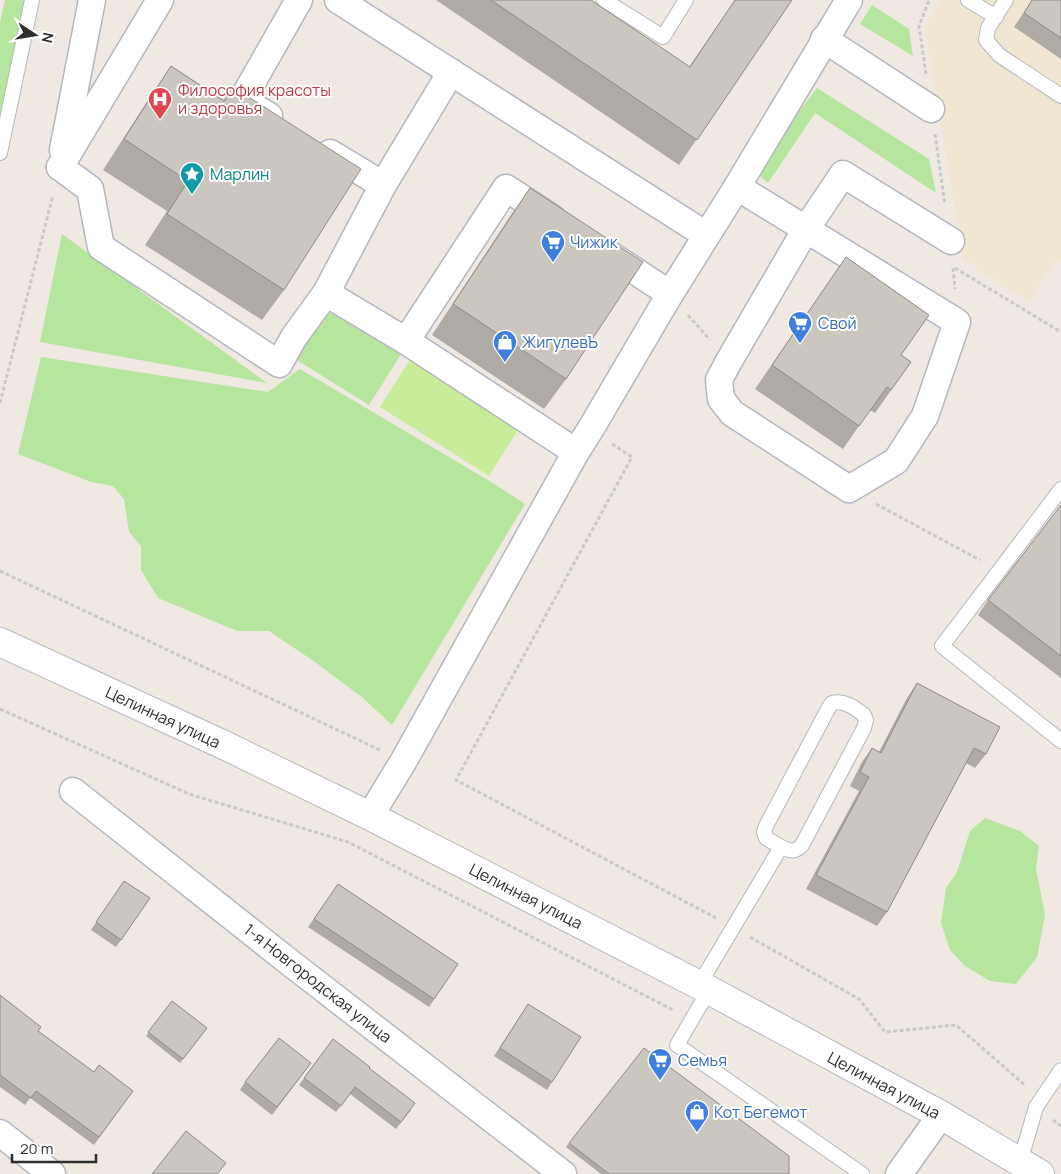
<svg xmlns="http://www.w3.org/2000/svg" width="1061" height="1174" font-family="Manrope,sans-serif">
	<style>
		.education { fill: #f0e6d1 }
		.green { fill: #b6e59e }
		.pitch { fill: #c9ec9a }
		.lines { fill: none; stroke-linecap: round; stroke-linejoin: round }
		.lane-casing { stroke: #b4b7c1; stroke-width: 16 }
		.street-casing { stroke: #b4b7c1; stroke-width: 29 }
		.secondary-casing { stroke: #b4b7c1; stroke-width: 30 }
		.path { stroke: #c9c9c9; stroke-width: 3; stroke-dasharray: 4 2.5; stroke-linecap: butt }
		.lane { stroke: #fff; stroke-width: 14 }
		.street { stroke: #fff; stroke-width: 26 }
		.secondary { stroke: #fff; stroke-width: 28 }
		.wall { fill: #afaba4 }
		.building { fill: #cbc7bf; stroke: #8e8b86 }
		.labels { text-anchor: middle; stroke-width: 4; stroke-linejoin: round; paint-order: stroke }
		.health-label { font-size: 16px; fill: #be3a42; stroke: #fff; text-anchor: start }
		.culture-label { font-size: 16px; fill: #0d838f; stroke: #fff; text-anchor: start }
		.shop-label { font-size: 16px; fill: #366cbe; stroke: #fff; text-anchor: start }
		.street-label { font-size: 16px; fill: #2e2e2e; stroke: #fff }
	</style>
	<rect width="100%" height="100%" fill="#efe9e1"/>
	<polygon class="education" points="942,0 1061,0 1061,263 1056,260 1028,302 963,259 925,27"/>
	<g class="green">
		<polygon points="5,0 25,0 0,118 0,23"/>
		<polygon points="872,5 909,29 913,56 860,24"/>
		<polygon points="817,88 929,159 936,193 815,113 768,183 758,174 762,160"/>
		<polygon points="62,234 267,383 40,342"/>
		<polygon points="328,299 405,348 369,405 292,357"/>
		<polygon points="41,357 268,392 300,369 493,483 525,504 392,725 363,698 315,662 269,631 237,631 158,598 141,570 141,546 129,532 124,499 113,486 91,482 18,454"/>
		<polygon points="985,818 1020,831 1039,846 1036,869 1045,915 1037,957 1016,984 990,981 965,966 950,950 941,923 946,888 957,872 970,831"/>
	</g>
	<polygon class="pitch" points="412,356 521,425 489,476 380,407"/>
	<g class="lines">
		<g class="lane-casing">
			<g id="lane">
				<polyline points="604,0 663,37 686,0"/>
				<polyline points="968,0 996,17"/>
				<polyline points="1006,0 988,28 986,40 999,55 1061,96"/>
				<polyline points="0,153 32,0"/>
				<polyline points="1061,489 942,646 1061,741"/>
				<path d="M699 985 781 847 766 838 764 832 766 826 828 709 832 703C844 700 854 707 864 715L866 720 864 728 802 845C795 853 790 851 781 847"/>
				<polyline points="709,990 677,1045 862,1174"/>
				<polyline points="1020,1162 1036,1107 1061,1070"/>
			</g>
		</g>
		<g class="street-casing">
			<g id="street">
				<polyline points="338,0 706,235"/>
				<polyline points="824,39 931,109"/>
				<polyline points="269,116 242,100 299,0"/>
				<polyline points="63,150 92,0"/>
				<polyline points="60,167 90,189 101,247 279,364 294,337 326,293 383,185 330,153"/>
				<polyline points="60,167 160,0"/>
				<polyline points="383,185 451,72"/>
				<polyline points="737,187 957,322 925,416 896,461 849,489 732,413 721,399 719,380 729,361 806,229 843,174 951,241"/>
				<polyline points="606,252 670,294"/>
				<polyline points="326,293 406,341 576,452"/>
				<polyline points="406,341 506,188 552,218"/>
				<polyline points="73,791 293,965 563,1174"/>
				<polyline points="370,816 403,762 576,452 590,430 670,294 737,187 849,0"/>
				<polyline points="0,1133 52,1174"/>
				<polyline points="899,1174 941,1115"/>
			</g>
		</g>
		<g class="secondary-casing">
			<polyline id="secondary" points="0,642 224,745 370,816 709,990 941,1115 1040,1174"/>
		</g>
		<g class="path">
			<polyline points="926,74 919,26 929,0"/>
			<polyline points="935,134 945,205"/>
			<polyline points="953,268 955,289"/>
			<polyline points="955,268 1061,332"/>
			<polyline points="688,315 710,340"/>
			<polyline points="0,403 53,195"/>
			<polyline points="612,444 632,457 456,780 716,918"/>
			<polyline points="876,504 980,560"/>
			<polyline points="0,571 380,750"/>
			<polyline points="0,709 189,794 348,842 673,1010"/>
			<polyline points="750,937 859,999 885,1032 956,1025 1026,1086"/>
			<polyline points="1053,1120 1061,1126"/>
		</g>
		<use href="#lane" class="lane"/>
		<use href="#street" class="street"/>
		<use href="#secondary" class="secondary"/>
	</g>
	<g class="wall">
		<polygon points="436,0 591,0 689,67 735,0 792,0 679,165"/>
		<polygon points="1032,0 1061,0 1061,59 1014,27"/>
		<polygon points="171,66 224,100 233,87 284,290 262,320 145,245 167,211 103,170 150,97"/>
		<polygon points="530,188 566,379 544,409 432,335 509,218"/>
		<polygon points="846,257 901,355 911,362 875,413 870,410 843,449 755,389"/>
		<polygon points="1061,505 1061,678 978,615 988,600"/>
		<polygon points="917,683 986,754 975,768 966,763 887,912 877,926 806,889 859,791 850,786 862,762 872,748 879,752 907,698"/>
		<polygon points="124,881 150,898 116,947 91,930"/>
		<polygon points="338,884 458,964 429,1007 308,927"/>
		<polygon points="0,995 38,1031 94,1072 133,1091 94,1145 30,1098 25,1105 0,1087"/>
		<polygon points="172,1001 207,1028 180,1063 146,1036"/>
		<polygon points="528,1004 552,1082 547,1090 494,1056"/>
		<polygon points="333,1039 369,1068 411,1110 396,1129 350,1094 336,1112 299,1085"/>
		<polygon points="305,1071 272,1115 240,1090 245,1082"/>
		<polygon points="569,1143 789,1174 601,1174 566,1147"/>
	</g>
	<g class="building">
		<polygon points="491,0 591,0 690,67 735,0 792,0 697,140"/>
		<polygon points="1032,0 1061,0 1061,38 1024,13"/>
		<polygon points="171,66 224,101 233,87 361,169 284,290 167,214 188,181 124,139"/>
		<polygon points="530,188 643,262 566,379 453,304"/>
		<polygon points="846,257 929,315 901,355 911,362 891,390 887,387 859,426 772,365"/>
		<polygon points="1061,505 1061,656 988,600"/>
		<polygon points="917,683 1000,727 986,754 974,748 887,912 816,875 869,777 860,772 872,748 881,753"/>
		<polygon points="124,881 150,898 121,940 96,922"/>
		<polygon points="338,884 458,964 434,999 314,919"/>
		<polygon points="0,995 41,1027 38,1031 94,1072 99,1065 133,1091 99,1137 36,1091 31,1098 0,1075"/>
		<polygon points="172,1001 207,1028 183,1059 148,1032"/>
		<polygon points="528,1004 581,1037 552,1082 500,1048"/>
		<polygon points="279,1038 311,1063 277,1107 245,1082"/>
		<polygon points="333,1039 370,1067 369,1068 415,1103 401,1122 355,1087 341,1106 304,1078"/>
		<polygon points="644,1048 789,1156 789,1174 609,1174 569,1143"/>
		<polygon points="186,1131 226,1163 217,1174 152,1174"/>
	</g>
	<defs>
		<g id="hospital-pin" transform="scale(1.25)"><path d="M0 17L-7.5 6A9.5 9.5 0 1 1 7.5 6Z" fill="#e0444e" stroke="#fff"/><path d="M-5-5h3v3.5h4V-5h3V5h-3V1.5h-4V5h-3Z" fill="#fff"/></g>
		<g id="sight-pin" transform="scale(1.25)"><path d="M0 17L-7.5 6A9.5 9.5 0 1 1 7.5 6Z" fill="#0f9aa8" stroke="#fff"/><path d="M0-6L1.8-2.2L6-1.7L2.9 1.2L3.7 5.4L0 3.3L-3.7 5.4L-2.9 1.2L-6-1.7L-1.8-2.2Z" fill="#fff"/></g>
		<g id="supermarket-pin" transform="scale(1.25)"><path d="M0 17L-7.5 6A9.5 9.5 0 1 1 7.5 6Z" fill="#3f7fe0" stroke="#fff"/><path d="M-6-5.5h2.5l.6 2H6L4.5 2H-2.5L-4.4-4H-6ZM-1.5 3.2a1.3 1.3 0 1 0 .1 0ZM3 3.2a1.3 1.3 0 1 0 .1 0Z" fill="#fff"/></g>
		<g id="shop-pin" transform="scale(1.25)"><path d="M0 17L-7.5 6A9.5 9.5 0 1 1 7.5 6Z" fill="#3f7fe0" stroke="#fff"/><path d="M-5-2.5h2.3a2.7 3.5 0 0 1 5.4 0H5L5.5 6h-11ZM-1.5-2.5h3a1.5 2.3 0 0 0-3 0Z" fill="#fff"/></g>
	</defs>
	<g fill-rule="evenodd">
		<use href="#hospital-pin" x="160" y="99"/>
		<use href="#sight-pin" x="192" y="174"/>
		<use href="#supermarket-pin" x="553" y="242"/>
		<use href="#supermarket-pin" x="800" y="323"/>
		<use href="#shop-pin" x="505" y="342"/>
		<use href="#supermarket-pin" x="660" y="1060"/>
		<use href="#shop-pin" x="697" y="1112"/>
	</g>
	<g class="labels">
		<g class="health-label">
			<text x="178" y="96">Философия красоты<tspan x="178" dy="18">и здоровья</tspan></text>
		</g>
		<g class="culture-label">
			<text x="210" y="180">Марлин</text>
		</g>
		<g class="shop-label">
			<text x="570" y="248">Чижик</text>
			<text x="818" y="329">Свой</text>
			<text x="522" y="348">ЖигулевЪ</text>
			<text x="678" y="1066">Семья</text>
			<text x="714" y="1118">Кот Бегемот</text>
		</g>
		<g class="street-label">
			<text transform="translate(163 717) rotate(25)" y="6">Целинная улица</text>
			<text transform="translate(526 896) rotate(27)" y="6">Целинная улица</text>
			<text transform="translate(318 983) rotate(38)" y="6">1-я Новгородская улица</text>
			<text transform="translate(884 1085) rotate(28)" y="6">Целинная улица</text>
		</g>
	</g>
	<g transform="translate(35 35) rotate(102)" stroke="#ffffff" stroke-width="4" paint-order="stroke">
	<path d="M0-4L9 19L0 12L-9 19Z" fill="#2e2e2e"/>
	<text y="-8" font-size="14" font-weight="bold" text-anchor="middle" fill="#2e2e2e">N</text>
	</g>
	<path d="M12 1154v8h84v-8" fill="none" stroke="#2e2e2e" stroke-width="2.5"/>
	<text x="20" y="1154" font-size="15" fill="#2e2e2e" stroke="#ffffff" stroke-width="4" paint-order="stroke">20 m</text>
</svg>
